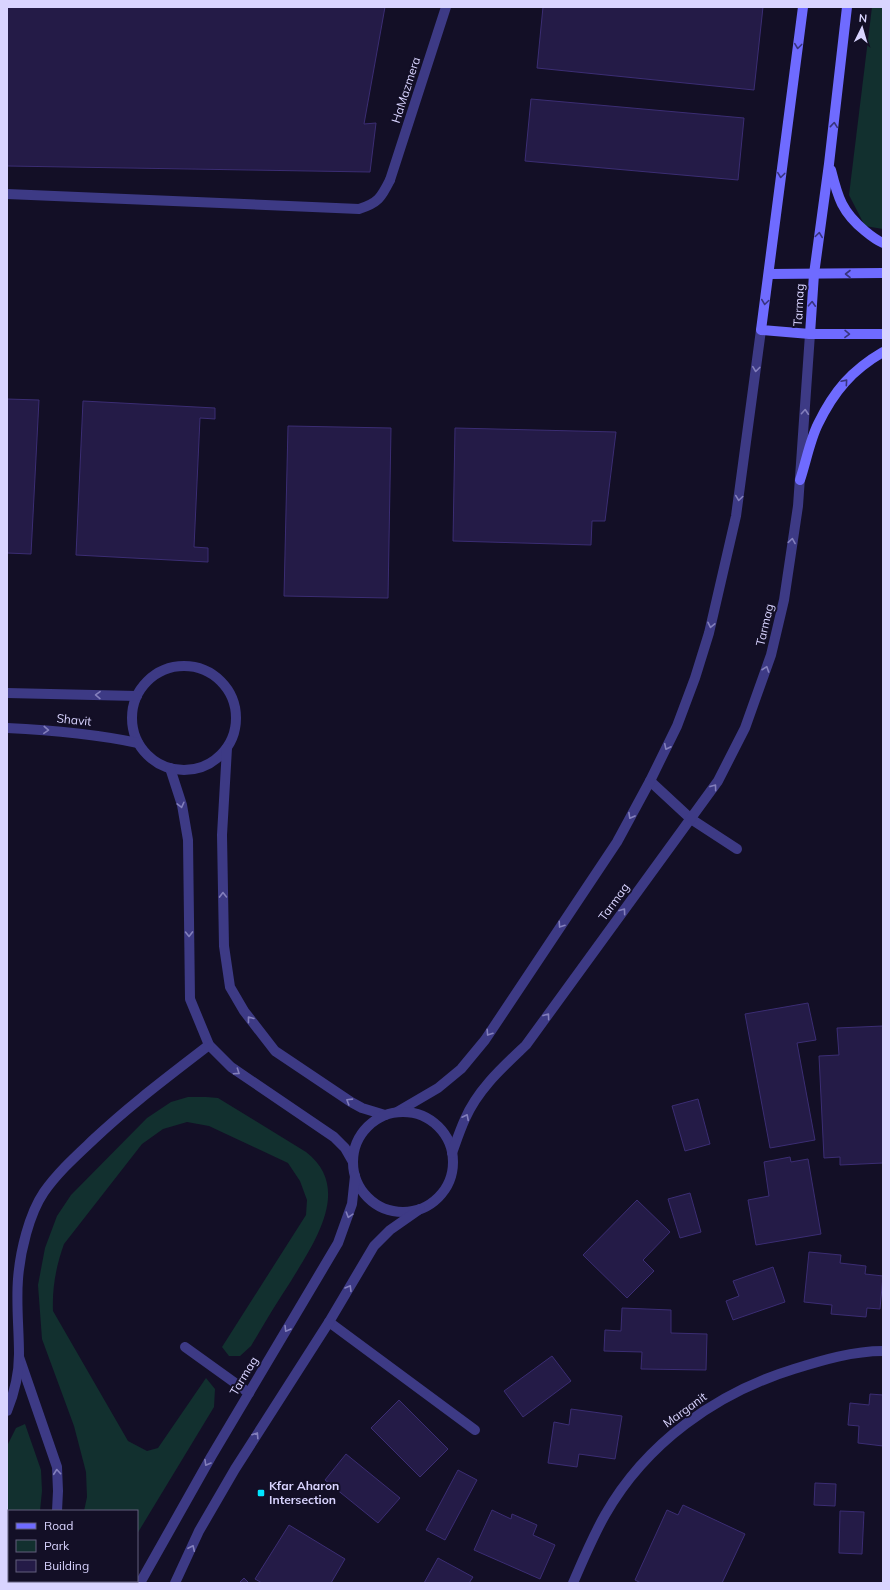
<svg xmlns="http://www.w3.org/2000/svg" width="890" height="1590" font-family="Mulish,sans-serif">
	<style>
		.green { fill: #12302f }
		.building { fill: #241b47; stroke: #3b2d73 }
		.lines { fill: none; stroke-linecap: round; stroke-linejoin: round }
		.service { stroke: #3d3a85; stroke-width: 10 }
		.minor { stroke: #3d3a85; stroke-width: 10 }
		.tertiary { stroke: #3d3a85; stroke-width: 10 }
		.secondary { stroke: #6f6bff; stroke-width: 10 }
		.oneway { stroke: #38347d }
		.oneway2 { stroke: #837fbc }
		.poi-dot { fill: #00e5ff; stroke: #130f26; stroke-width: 1.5 }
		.labels { text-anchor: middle; stroke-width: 4; stroke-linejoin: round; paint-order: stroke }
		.street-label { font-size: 12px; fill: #d9d4ff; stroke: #130f26 }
		.poi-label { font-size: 12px; font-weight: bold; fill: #d9d4ff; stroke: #130f26; text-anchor: start }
	</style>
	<rect width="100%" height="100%" fill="#130f26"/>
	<g class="green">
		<polygon points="872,7 883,7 883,229 865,226 849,195"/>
		<path d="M188 1097H206L218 1098 306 1152C353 1188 314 1243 291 1281 277 1302 264 1324 251 1346L240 1356H229L222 1347 306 1215 307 1200 300 1181 288 1163 209 1126 187 1122 163 1129 142 1144 64 1244C56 1266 52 1288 53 1311L128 1441 147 1451 158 1448 206 1378 215 1389 214 1407 137 1534V1511H84L87 1497 86 1472 74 1426 42 1339 38 1285 45 1248 57 1216 71 1195 147 1118 171 1102Z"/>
		<polygon points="25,1424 41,1470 42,1491 40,1511 9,1511 9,1536 7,1535 7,1446 16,1428"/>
		<polygon points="55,1581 111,1581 111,1583 54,1583"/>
	</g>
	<g class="building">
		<polygon points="7,7 385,7 364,124 376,123 370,172 7,166"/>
		<polygon points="543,7 763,7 754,90 537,68"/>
		<polygon points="531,99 744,118 738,180 525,161"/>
		<polygon points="7,399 39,400 31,554 7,553"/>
		<polygon points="83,401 215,408 215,419 200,418 194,547 208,548 208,562 76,555"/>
		<polygon points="288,426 391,428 388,598 284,596"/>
		<polygon points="455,428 616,432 605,521 592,521 591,545 453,541"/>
		<polygon points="808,1003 816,1040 797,1043 815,1140 770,1148 745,1014"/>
		<polygon points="883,1026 883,1163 840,1165 840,1157 824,1158 819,1056 839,1055 837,1028"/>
		<polygon points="698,1099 710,1144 685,1151 672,1106"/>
		<polygon points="790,1157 791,1162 808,1159 821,1234 756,1245 748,1200 769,1196 764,1162"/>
		<polygon points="690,1193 701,1232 680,1238 668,1199"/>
		<polygon points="637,1200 670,1232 643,1260 654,1271 627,1298 583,1255"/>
		<polygon points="809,1252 841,1255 840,1263 866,1266 865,1274 883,1276 880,1309 867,1308 866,1317 831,1314 832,1305 804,1302"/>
		<polygon points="773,1267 785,1302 733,1320 726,1301 739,1296 733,1281"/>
		<polygon points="622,1308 671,1310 671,1333 707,1334 706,1370 641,1369 642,1352 604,1351 605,1330 621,1331"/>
		<polygon points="552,1356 571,1381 523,1417 504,1391"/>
		<polygon points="870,1394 883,1395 883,1446 858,1443 859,1426 848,1425 850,1403 869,1405"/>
		<polygon points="399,1400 448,1449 420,1477 371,1428"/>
		<polygon points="571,1409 622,1416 615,1459 579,1454 577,1467 548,1463 554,1422 569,1425"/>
		<polygon points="346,1454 400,1498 378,1523 325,1480"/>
		<polygon points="458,1470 477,1480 445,1540 426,1530"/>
		<polygon points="815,1483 836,1484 835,1506 814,1505"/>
		<polygon points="683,1505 745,1534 722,1583 641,1583 635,1580 667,1510 678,1515"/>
		<polygon points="492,1510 511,1519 512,1514 537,1525 533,1535 555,1545 540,1579 474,1550"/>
		<polygon points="840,1511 864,1512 862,1554 839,1553"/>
		<polygon points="289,1525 345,1559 331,1583 262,1583 255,1579"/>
		<polygon points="438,1558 473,1577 469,1583 424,1583"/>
		<polygon points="244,1578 249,1583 239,1583"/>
	</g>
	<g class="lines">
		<g class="service">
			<path d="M7 194 359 209C378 203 381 198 390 180"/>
			<polyline points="329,1322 475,1430"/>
			<polyline points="185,1347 249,1393"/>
		</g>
		<g class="minor">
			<polyline points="390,180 446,7"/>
			<circle cx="184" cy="718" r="52"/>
			<polyline points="7,693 137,696"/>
			<path d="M7 728C51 730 95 734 138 743"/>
			<polyline points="227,748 222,835 224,946 230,987 244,1011 275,1051 351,1102 362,1108 385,1115"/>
			<polyline points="170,768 182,805 188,840 190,999 209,1045 231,1067 334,1137 345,1148 353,1162"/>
			<polyline points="650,781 691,819 737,849"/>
			<polyline points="19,1357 57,1467 58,1491 57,1511"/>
			<path d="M7 1411C14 1394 19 1372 19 1354 19 1329 16 1304 18 1279 20 1252 29 1214 44 1192 58 1172 76 1156 94 1139 130 1105 169 1076 209 1045"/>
			<polyline points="7,1553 9,1553"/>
			<polyline points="10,1583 11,1581"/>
			<path d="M573 1583C583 1560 593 1536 605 1515 646 1443 716 1393 794 1369 823 1360 853 1351 883 1351"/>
		</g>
		<g class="tertiary">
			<polyline points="397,1112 438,1088 461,1069 485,1040 617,842 650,781 677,726 695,678 709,633 736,516 761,330"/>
			<circle cx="403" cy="1162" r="50"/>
			<path d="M452 1153C456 1142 460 1130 465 1119 478 1089 503 1067 526 1045L718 781 745 728 771 655 784 600 798 506 810 334"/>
			<polyline points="140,1583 211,1457 338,1243 352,1204 355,1176"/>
			<polyline points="175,1583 199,1531 235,1469 329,1322 374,1246 390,1230 420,1209"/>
		</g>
		<g class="secondary">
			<polyline points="803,7 761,330 810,334 883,334"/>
			<path d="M831 170C838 198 842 212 865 231 871 236 876 240 883 243"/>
			<polyline points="769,274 883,273"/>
			<polyline points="810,334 814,274 829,164 847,7"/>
			<path d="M800 480C806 462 810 440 818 424 834 391 852 370 883 352"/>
		</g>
	</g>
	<defs><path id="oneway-chevron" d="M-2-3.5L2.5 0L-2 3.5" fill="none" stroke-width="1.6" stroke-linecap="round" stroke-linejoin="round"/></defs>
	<g class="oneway">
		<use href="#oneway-chevron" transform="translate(798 46) rotate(97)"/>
		<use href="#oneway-chevron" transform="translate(834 125) rotate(-84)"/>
		<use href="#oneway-chevron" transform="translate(781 175) rotate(97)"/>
		<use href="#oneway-chevron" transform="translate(819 235) rotate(-82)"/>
		<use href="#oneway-chevron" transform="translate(848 274) rotate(180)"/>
		<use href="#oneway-chevron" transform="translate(765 302) rotate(98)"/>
		<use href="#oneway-chevron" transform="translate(812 304) rotate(-87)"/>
		<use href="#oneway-chevron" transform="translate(847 334) rotate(1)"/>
		<use href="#oneway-chevron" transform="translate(845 382) rotate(-49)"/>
	</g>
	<g class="oneway2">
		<use href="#oneway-chevron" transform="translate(756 369) rotate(97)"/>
		<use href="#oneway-chevron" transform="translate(805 412) rotate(-86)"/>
		<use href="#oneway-chevron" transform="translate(739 498) rotate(98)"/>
		<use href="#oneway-chevron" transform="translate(792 541) rotate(-81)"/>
		<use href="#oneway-chevron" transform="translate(711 625) rotate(102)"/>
		<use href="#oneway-chevron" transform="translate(766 669) rotate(-71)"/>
		<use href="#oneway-chevron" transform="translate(98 695) rotate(-179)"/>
		<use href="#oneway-chevron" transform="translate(46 730) rotate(3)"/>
		<use href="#oneway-chevron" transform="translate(667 747) rotate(116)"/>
		<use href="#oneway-chevron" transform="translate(714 787) rotate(-54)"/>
		<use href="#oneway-chevron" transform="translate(181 805) rotate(76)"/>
		<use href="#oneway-chevron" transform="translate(631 816) rotate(119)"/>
		<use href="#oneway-chevron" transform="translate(223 895) rotate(-91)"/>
		<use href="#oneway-chevron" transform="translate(623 911) rotate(-54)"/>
		<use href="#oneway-chevron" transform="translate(561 925) rotate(124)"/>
		<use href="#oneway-chevron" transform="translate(189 934) rotate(89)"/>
		<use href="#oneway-chevron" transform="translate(547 1016) rotate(-54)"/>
		<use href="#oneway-chevron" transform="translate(250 1019) rotate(-128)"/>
		<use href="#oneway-chevron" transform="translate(489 1033) rotate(123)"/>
		<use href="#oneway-chevron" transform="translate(237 1072) rotate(34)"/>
		<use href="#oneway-chevron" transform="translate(349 1101) rotate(-148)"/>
		<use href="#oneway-chevron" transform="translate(466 1117) rotate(-63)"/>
		<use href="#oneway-chevron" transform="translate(349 1215) rotate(107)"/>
		<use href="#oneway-chevron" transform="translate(349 1288) rotate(-59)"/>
		<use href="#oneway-chevron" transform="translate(287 1329) rotate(121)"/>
		<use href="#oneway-chevron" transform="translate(256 1435) rotate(-57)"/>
		<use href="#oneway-chevron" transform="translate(207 1463) rotate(120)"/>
		<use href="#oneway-chevron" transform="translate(57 1472) rotate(-95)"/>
		<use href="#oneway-chevron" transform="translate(192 1548) rotate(-65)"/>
	</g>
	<rect class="poi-dot" x="257" y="1489" width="8" height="8" rx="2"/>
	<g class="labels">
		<g class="street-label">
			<text transform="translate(406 90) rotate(-72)" y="4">HaMazmera</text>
			<text transform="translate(799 305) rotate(-87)" y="4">Tarmag</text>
			<text transform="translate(765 625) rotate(-77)" y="4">Tarmag</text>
			<text transform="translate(74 720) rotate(6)" y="4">Shavit</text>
			<text transform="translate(614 902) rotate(-54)" y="4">Tarmag</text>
			<text transform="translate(244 1376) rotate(-59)" y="4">Tarmag</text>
			<text transform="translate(685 1410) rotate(-36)" y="4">Marganit</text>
		</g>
		<g class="poi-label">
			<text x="269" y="1490">Kfar Aharon<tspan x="269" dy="14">Intersection</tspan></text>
		</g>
	</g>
	<rect width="890" height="1590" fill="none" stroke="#d9d4ff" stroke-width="16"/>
	<rect x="8" y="1510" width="130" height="72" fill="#130f26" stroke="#625e7d"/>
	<rect x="16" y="1523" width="20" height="6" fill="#6f6bff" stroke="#625e7d"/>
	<text x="44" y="1530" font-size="12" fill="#d9d4ff">Road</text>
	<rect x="16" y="1540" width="20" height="12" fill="#12302f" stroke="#625e7d"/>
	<text x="44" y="1550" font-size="12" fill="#d9d4ff">Park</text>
	<rect x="16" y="1560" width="20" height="12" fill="#241b47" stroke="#625e7d"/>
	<text x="44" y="1570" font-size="12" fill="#d9d4ff">Building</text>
	<g transform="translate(862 28) rotate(5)" stroke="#130f26" stroke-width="3" paint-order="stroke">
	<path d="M0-3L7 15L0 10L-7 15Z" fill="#d9d4ff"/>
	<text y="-6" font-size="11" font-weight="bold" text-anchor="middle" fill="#d9d4ff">N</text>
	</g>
</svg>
